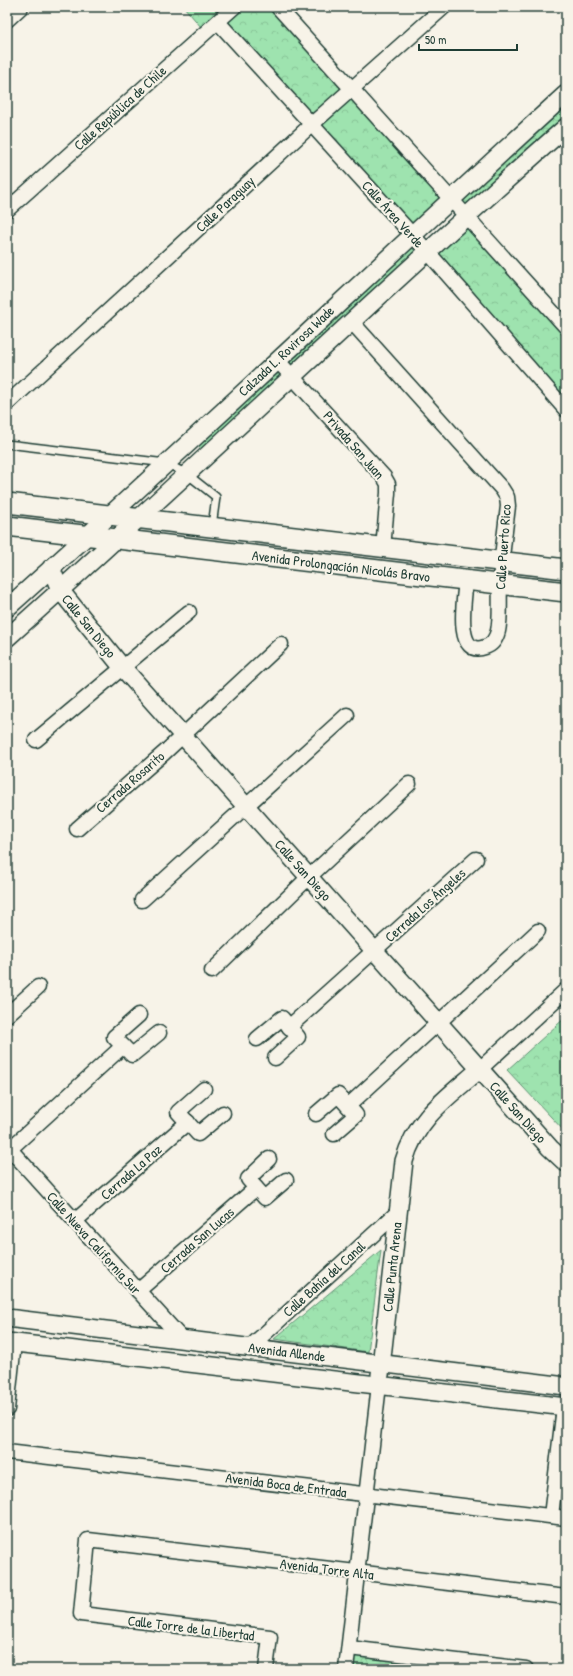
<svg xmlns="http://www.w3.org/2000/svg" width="573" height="1676" font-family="'Patrick Hand',sans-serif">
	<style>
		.park { fill: url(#park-crowns); stroke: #5e9072 }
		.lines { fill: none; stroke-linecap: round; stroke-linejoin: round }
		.service-casing { stroke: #1f3d34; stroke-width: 10 }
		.minor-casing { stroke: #1f3d34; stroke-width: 17 }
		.tertiary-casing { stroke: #1f3d34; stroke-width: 20 }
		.secondary-casing { stroke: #1f3d34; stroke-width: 22 }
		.service { stroke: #f7f3e8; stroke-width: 7 }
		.minor { stroke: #f7f3e8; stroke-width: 14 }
		.tertiary { stroke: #f7f3e8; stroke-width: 17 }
		.secondary { stroke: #f7f3e8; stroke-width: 19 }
		.labels { text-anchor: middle; stroke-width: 4; stroke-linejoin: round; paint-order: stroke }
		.street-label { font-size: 14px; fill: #1f3d34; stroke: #f7f3e8 }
	</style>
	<defs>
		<pattern id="park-crowns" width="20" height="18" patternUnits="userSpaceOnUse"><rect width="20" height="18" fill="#9ee3af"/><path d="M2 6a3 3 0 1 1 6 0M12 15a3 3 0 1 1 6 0" fill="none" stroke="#88c497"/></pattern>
	</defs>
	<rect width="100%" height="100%" fill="#f7f3e8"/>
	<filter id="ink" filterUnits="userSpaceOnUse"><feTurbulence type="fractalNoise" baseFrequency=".025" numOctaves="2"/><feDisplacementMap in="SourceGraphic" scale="8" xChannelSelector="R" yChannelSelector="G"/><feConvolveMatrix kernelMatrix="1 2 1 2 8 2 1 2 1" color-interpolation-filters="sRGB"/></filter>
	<g filter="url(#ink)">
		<g class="park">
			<polygon points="184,7 224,7 201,27"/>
			<polygon points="235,7 277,7 449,198 411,233 218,22"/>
			<polygon points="566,97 566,125 466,214 453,199"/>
			<polygon points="466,216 566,327 566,409 427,251"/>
			<polygon points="406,241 420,257 292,375 278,359"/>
			<polygon points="277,360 291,376 206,455 192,439"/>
			<polygon points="566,1017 566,1133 507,1070"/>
			<polygon points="381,1250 368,1352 274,1339"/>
			<polygon points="352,1654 486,1669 351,1669"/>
		</g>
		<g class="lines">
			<g class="service-casing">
				<polyline id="service" points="7,444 166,463 187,474 216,497 212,526"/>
			</g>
			<g class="minor-casing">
				<g id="minor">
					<polyline points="278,7 566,327"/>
					<polyline points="7,20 21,7"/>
					<polyline points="218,22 427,251 566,410"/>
					<polyline points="7,210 234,7"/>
					<path d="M351 321 502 489 507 497 508 506C505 532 501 559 500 585 499 600 501 617 498 631 496 639 492 645 485 647 453 659 465 594 466 580"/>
					<polyline points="277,360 384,477 388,484 388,493 383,548"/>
					<polyline points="7,404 311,125 444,7"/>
					<polyline points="36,740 189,612"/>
					<polyline points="77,829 164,753 281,644"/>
					<polyline points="142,900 347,715"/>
					<polyline points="212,971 309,877 409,784"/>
					<polyline points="7,1015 38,987"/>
					<polyline points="139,1015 114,1037 132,1055 159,1033"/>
					<polyline points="289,1027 476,859"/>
					<polyline points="257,1039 282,1018 298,1037 275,1058"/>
					<polyline points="480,1069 566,990"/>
					<polyline points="204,1089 178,1112 198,1134 223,1113"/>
					<polyline points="348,1106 538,931"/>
					<polyline points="316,1114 338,1095 356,1115 334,1134"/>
					<polyline points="7,1146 182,1339"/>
					<polyline points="10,1149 123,1046"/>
					<polyline points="269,1159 248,1179 265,1198 286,1180"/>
					<polyline points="75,1221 188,1122"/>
					<polyline points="138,1291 256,1188"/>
					<polyline points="250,1347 398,1212"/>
					<polyline points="7,1409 14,1343"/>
					<polyline points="7,1452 566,1518"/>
					<polyline points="551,1516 564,1407"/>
					<polyline points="349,1648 526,1669"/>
					<polyline points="266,1669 270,1637 81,1614 88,1540 566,1597"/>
					<polyline points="346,1669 379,1385"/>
				</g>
			</g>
			<g class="tertiary-casing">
				<g id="tertiary">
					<polyline points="51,568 60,590 122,667 550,1148 566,1163"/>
					<path d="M7 608C196 440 379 264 566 94"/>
					<path d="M7 638C195 470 377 294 566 127"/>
					<polyline points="7,1318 566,1386"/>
					<polyline points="7,1342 566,1407"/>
					<path d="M380 1375 404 1161C416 1118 448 1097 480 1069"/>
				</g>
			</g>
			<g class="secondary-casing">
				<g id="secondary">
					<polyline points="7,503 566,569"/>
					<polyline points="7,526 566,592"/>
				</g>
			</g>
			<use href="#service" class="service"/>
			<use href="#minor" class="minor"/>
			<use href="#tertiary" class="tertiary"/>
			<use href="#secondary" class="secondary"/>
		</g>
	</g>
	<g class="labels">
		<g class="street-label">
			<text transform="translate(120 108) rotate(-42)" y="5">Calle República de Chile</text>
			<text transform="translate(225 204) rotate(-43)" y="5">Calle Paraguay</text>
			<text transform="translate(393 214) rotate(48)" y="5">Calle Área Verde</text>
			<text transform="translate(286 351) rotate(-43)" y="5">Calzada L. Rovirosa Wade</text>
			<text transform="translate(354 445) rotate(49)" y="5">Privada San Juan</text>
			<text transform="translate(503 547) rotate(-86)" y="5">Calle Puerto Rico</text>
			<text transform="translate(341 566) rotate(7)" y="5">Avenida Prolongación Nicolás Bravo</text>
			<text transform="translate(89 626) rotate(51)" y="5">Calle San Diego</text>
			<text transform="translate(130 782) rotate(-41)" y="5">Cerrada Rosarito</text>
			<text transform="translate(303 870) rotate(48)" y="5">Calle San Diego</text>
			<text transform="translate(425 905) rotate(-42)" y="5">Cerrada Los Ángeles</text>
			<text transform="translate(518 1112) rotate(48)" y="5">Calle San Diego</text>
			<text transform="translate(131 1172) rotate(-41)" y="5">Cerrada La Paz</text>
			<text transform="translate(197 1240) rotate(-41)" y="5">Cerrada San Lucas</text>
			<text transform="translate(94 1243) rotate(48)" y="5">Calle Nueva California Sur</text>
			<text transform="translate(392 1267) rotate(-84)" y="5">Calle Punta Arena</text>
			<text transform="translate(324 1279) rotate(-42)" y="5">Calle Bahía del Canal</text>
			<text transform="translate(287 1352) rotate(7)" y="5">Avenida Allende</text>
			<text transform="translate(286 1485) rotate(7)" y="5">Avenida Boca de Entrada</text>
			<text transform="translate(327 1569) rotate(7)" y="5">Avenida Torre Alta</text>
			<text transform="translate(191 1628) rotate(7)" y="5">Calle Torre de la Libertad</text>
		</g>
	</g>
	<rect width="573" height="1676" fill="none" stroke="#f7f3e8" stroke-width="24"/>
	<rect x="12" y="12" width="549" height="1652" fill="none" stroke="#1f3d34" stroke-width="1.5" filter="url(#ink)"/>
	<path d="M419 44v6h98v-6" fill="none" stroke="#1f3d34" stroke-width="2"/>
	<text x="425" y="44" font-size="12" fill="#1f3d34" stroke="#f7f3e8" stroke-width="3" paint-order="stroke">50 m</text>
</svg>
